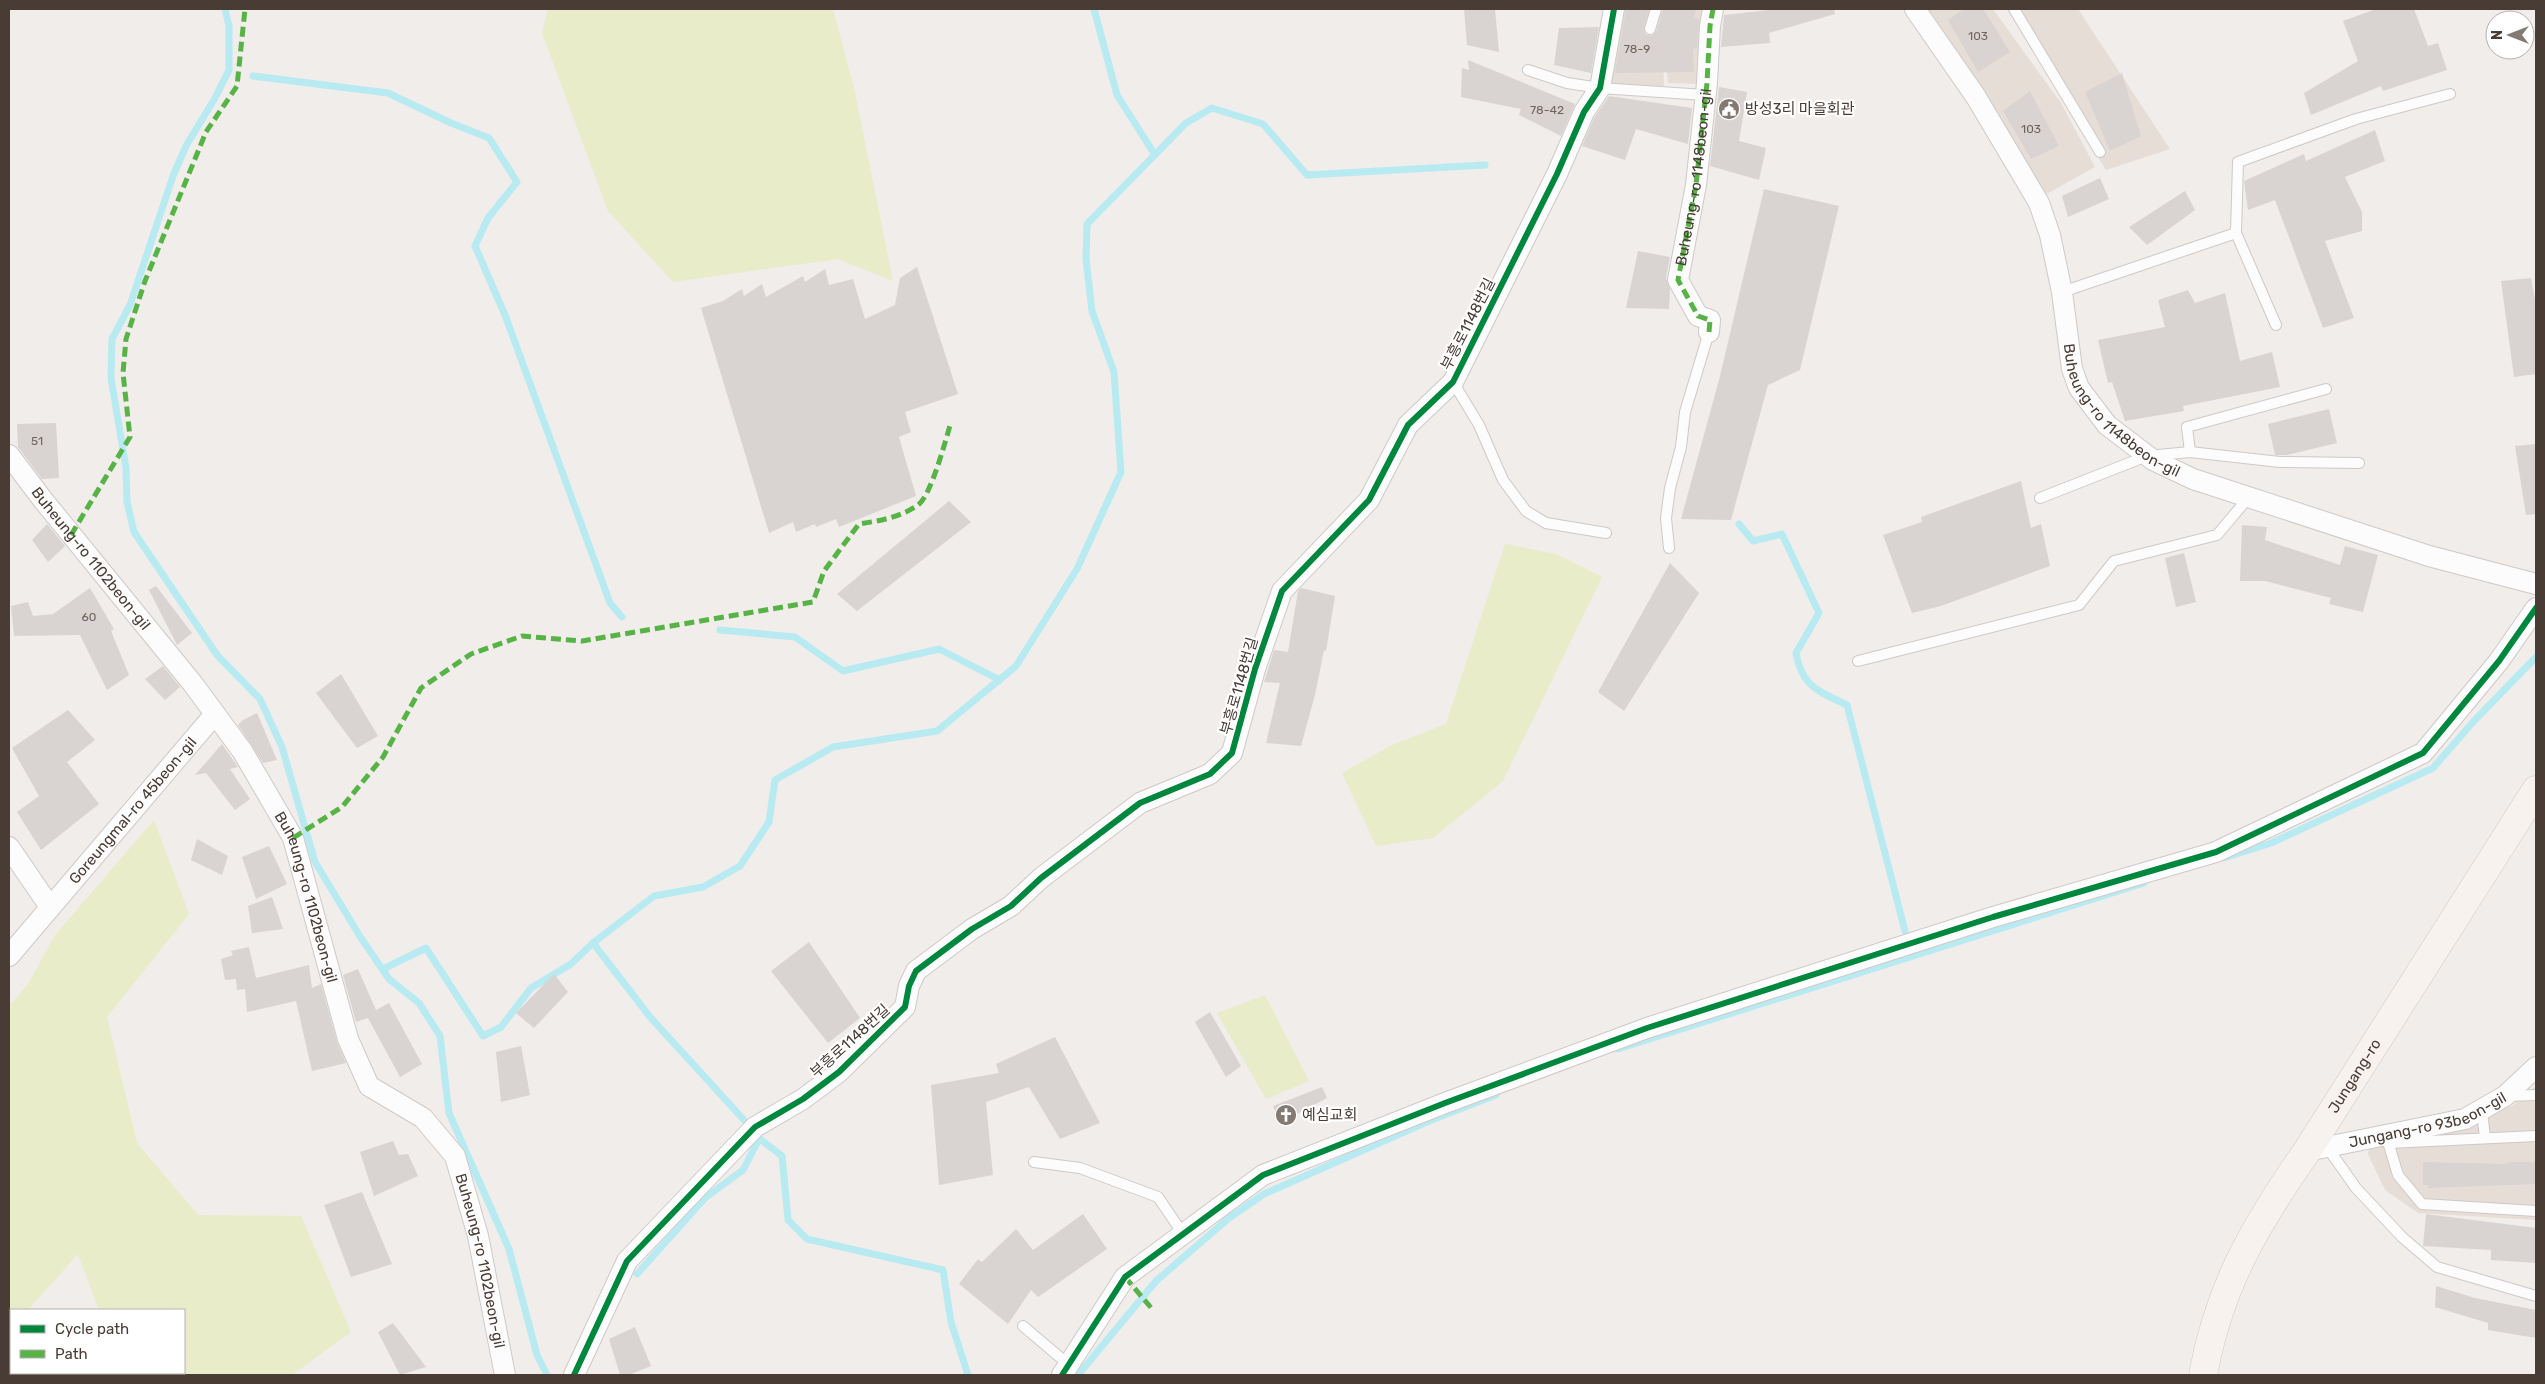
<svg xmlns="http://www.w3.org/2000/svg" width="2545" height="1384" font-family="Rubik,'Noto Sans KR',sans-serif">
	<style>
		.residential { fill: #e6ddd7 }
		.green { fill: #e8ecc8 }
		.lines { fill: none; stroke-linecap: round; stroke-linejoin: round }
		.stream { stroke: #b8eaf2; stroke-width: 7 }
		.building { fill: #d9d4d1 }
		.lane-casing { stroke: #cec9c6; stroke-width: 12 }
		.street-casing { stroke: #cec9c6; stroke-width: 22 }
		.secondary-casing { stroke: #d2c9c2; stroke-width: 29 }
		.lane { stroke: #fdfcfc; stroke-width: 10 }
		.street { stroke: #fdfcfc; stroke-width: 20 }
		.secondary { stroke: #f7f2ee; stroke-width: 28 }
		.quiet { stroke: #57b346; stroke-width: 5; stroke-dasharray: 10 5; stroke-linecap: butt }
		.cycleway-casing { stroke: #fff; stroke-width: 9 }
		.cycleway { stroke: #00873e; stroke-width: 6 }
		.labels { text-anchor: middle; stroke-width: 4.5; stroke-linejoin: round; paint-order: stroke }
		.number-label { font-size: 12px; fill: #6e645e }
		.poi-label { font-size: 15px; fill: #483c35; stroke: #fff; text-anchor: start }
		.street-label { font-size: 15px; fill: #483c35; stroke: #fff }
	</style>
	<rect width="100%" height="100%" fill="#f1edea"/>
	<g class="residential">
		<polygon points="1619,9 1709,9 1702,84 1668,83 1663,33 1617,35"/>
		<polygon points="1925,9 1993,9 2061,103 2095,167 2043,196"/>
		<polygon points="2007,9 2078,9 2170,149 2106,170"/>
		<polygon points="1662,35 1664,86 1611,86 1616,36"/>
		<polygon points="2536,1086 2536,1220 2418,1213 2385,1190 2368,1154 2369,1146 2512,1106"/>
	</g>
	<g class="green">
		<polygon points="548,9 833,9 854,88 893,281 838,259 673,282 608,211 542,33"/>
		<polygon points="1505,544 1556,554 1602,577 1503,781 1433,838 1376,846 1342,773 1390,746 1446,724"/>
		<polygon points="154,820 189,914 107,1017 137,1143 198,1215 301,1216 351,1332 292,1375 123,1375 122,1373 184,1373 184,1310 99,1310 78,1254 28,1310 11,1310 11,1329 9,1332 9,1006 28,984 55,935"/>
		<polygon points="1265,995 1309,1081 1266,1099 1217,1013"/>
	</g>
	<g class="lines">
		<g class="stream">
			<polyline points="225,9 229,26 229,70 215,98 186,146 173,176 130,305 112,339 111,378 126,468 127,502 134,532 217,655 260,699 282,747 315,862 361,938 389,979 419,1003 440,1036 449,1113 509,1249 537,1355 547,1375"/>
			<polyline points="1094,9 1117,95 1155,155"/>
			<polyline points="253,76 388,93 451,123 489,138 517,182 488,218 475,246 505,315 610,603 622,617"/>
			<path d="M1739 524 1753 541 1782 534 1819 613 1796 653C1802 687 1818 691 1847 705L1905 931"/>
			<polyline points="720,630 795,637 843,671 939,649 1000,680"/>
			<polyline points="2224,858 2271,843 2433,768 2473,722 2536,657"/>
			<polyline points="593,943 650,1017 744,1120"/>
			<polyline points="383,969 426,948 483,1036 501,1027 531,988 571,964 593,943 654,896 703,887 740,866 769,822 775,780 833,747 937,731 1016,666 1077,569 1121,472 1114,372 1092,311 1086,259 1087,224 1186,123 1212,108 1263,124 1307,175 1485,165"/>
			<polyline points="1618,1049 2144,883"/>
			<polyline points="756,1136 782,1156 788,1220 807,1239 943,1270 951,1322 968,1375"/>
			<polyline points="637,1274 705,1198 743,1170 759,1139"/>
			<polyline points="1078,1375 1156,1281 1229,1218 1264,1194 1429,1121 1496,1095"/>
		</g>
	</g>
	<g class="building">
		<polygon points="1464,9 1495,9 1499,52 1467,45"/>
		<polygon points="1626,9 1649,9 1643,30 1645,34 1651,36 1657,31 1663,9 1696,9 1694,19 1699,18 1697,48 1693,49 1694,72 1615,73"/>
		<polygon points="1777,9 1834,9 1835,14 1769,33 1770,43 1721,47 1724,15"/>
		<polygon points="1964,9 1983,9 2010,52 1978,72 1948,20"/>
		<polygon points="2376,9 2414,9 2428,46 2438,43 2447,70 2383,91 2381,86 2311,115 2304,93 2358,61 2343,21"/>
		<polygon points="1599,27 1591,73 1554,65 1559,28"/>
		<polygon points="1468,60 1575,104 1561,136 1519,115 1521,109 1461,97 1462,68 1469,70"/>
		<polygon points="2122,73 2141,136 2110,151 2085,92"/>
		<polygon points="1719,87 1747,92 1739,141 1766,148 1759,180 1710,166"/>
		<polygon points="2030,91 2059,146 2031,159 2003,111"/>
		<polygon points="1609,96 1692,108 1688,144 1636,129 1625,160 1582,146 1594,118"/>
		<polygon points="2375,130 2385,161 2345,177 2362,212 2362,231 2325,241 2354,318 2323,328 2275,200 2248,210 2244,181 2304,154 2306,161"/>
		<polygon points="2100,178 2109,199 2068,217 2062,196"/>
		<polygon points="1764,189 1839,206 1800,370 1768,385 1731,520 1681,519 1720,376"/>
		<polygon points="2185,191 2195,210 2147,245 2129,227"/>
		<polygon points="1638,251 1670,257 1666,278 1670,289 1669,309 1626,308"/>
		<polygon points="917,267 958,394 905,412 911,432 899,437 916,496 839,527 836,519 816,527 815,524 796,532 793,522 769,533 701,308 723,301 742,289 744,296 762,284 766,297 803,276 805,282 825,269 829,285 853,279 865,319 895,305 900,278"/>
		<polygon points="2531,278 2536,305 2536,374 2514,377 2501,281"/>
		<polygon points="2188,290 2195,303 2225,293 2240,361 2272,352 2280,387 2183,406 2184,411 2125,421 2112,382 2108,383 2098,340 2165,327 2158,300"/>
		<polygon points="2329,409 2337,443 2287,455 2275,455 2268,424"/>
		<polygon points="56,423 59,478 42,479 18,447 17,424"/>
		<polygon points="2536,444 2536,514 2526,515 2515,446"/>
		<polygon points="2021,481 2031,528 2041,524 2050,566 1941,606 1912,613 1883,535 1922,522 1921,517"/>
		<polygon points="949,501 971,522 857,611 837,594"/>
		<polygon points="47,524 65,546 48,562 32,540"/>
		<polygon points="2242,525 2267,527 2265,540 2340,565 2345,546 2378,555 2363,612 2329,604 2331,598 2265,581 2240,581"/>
		<polygon points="2184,553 2196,602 2176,607 2165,558"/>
		<polygon points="1670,563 1699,593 1624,711 1598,692"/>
		<polygon points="156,586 192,633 177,645 149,590"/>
		<polygon points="90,588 114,629 111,631 129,675 107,690 80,635 14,636 11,606 28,602 33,616 53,614"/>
		<polygon points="1301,588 1335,596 1326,651 1324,650 1315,695 1301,746 1266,743 1280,683 1264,682 1274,650 1288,652 1298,591"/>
		<polygon points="163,666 180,687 165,700 145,679"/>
		<polygon points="341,674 378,736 357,748 316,693"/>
		<polygon points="68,710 95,740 67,762 99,804 41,850 17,812 39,796 12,748"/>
		<polygon points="257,713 277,760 263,763 238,725 243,720"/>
		<polygon points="222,744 238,767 230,769 250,799 235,810 206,773 195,775"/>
		<polygon points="197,839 228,856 222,875 191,860"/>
		<polygon points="269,846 287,884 256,899 242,857"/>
		<polygon points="272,897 283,929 252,933 248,906"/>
		<polygon points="809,942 860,1018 828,1043 771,971"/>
		<polygon points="249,947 256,978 309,965 312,988 321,984 337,1042 346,1063 312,1071 296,1001 247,1012 245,989 237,990 236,979 225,980 221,959 233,955 231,951"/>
		<polygon points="358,969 376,1010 389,1003 422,1064 400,1077 368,1018 356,1022 343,975"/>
		<polygon points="554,974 568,992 534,1028 516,1013"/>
		<polygon points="1210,1012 1241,1066 1226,1077 1195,1022"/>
		<polygon points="1055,1037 1100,1123 1060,1139 1029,1087 986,1102 993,1175 939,1185 931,1085 999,1073 996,1064"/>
		<polygon points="521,1046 530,1095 501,1102 496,1052"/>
		<polygon points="1322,1087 1327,1098 1280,1123 1273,1106"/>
		<polygon points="393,1141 399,1155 408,1154 418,1176 374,1196 360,1152"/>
		<polygon points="2423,1162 2508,1164 2508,1162 2536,1162 2536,1184 2428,1188 2428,1185 2423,1185"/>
		<polygon points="362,1192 392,1264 351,1277 324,1205"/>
		<polygon points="1083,1214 1107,1249 1038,1297 1031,1290 1008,1324 959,1284 978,1259 982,1262 1016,1229 1033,1250"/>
		<polygon points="2426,1214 2536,1228 2536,1263 2491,1260 2491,1250 2423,1246"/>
		<polygon points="2436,1286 2475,1298 2536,1310 2536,1338 2488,1330 2488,1323 2435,1307"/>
		<polygon points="393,1323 426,1367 400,1375 378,1332"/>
		<polygon points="635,1327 651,1366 629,1375 620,1375 609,1339"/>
	</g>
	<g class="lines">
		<g class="lane-casing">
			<g id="lane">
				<polyline points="2014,9 2100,152"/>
				<polyline points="1650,29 1656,9"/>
				<polyline points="1528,70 1567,83 1600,88 1705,95"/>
				<polyline points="2062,292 2236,233"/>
				<polyline points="2276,325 2236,233 2238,162 2356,119 2450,94"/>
				<polyline points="1453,382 1479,425 1503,480 1526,511 1546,523 1606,533"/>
				<polyline points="2190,452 2187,427 2326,389"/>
				<polyline points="2040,498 2147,456 2190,452 2280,462 2359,463"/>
				<polyline points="1669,548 1666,518 1670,488 1681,447 1685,412 1709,332"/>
				<polyline points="1858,661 2079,605 2114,561 2217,535 2249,497"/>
				<polyline points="2508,1096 2536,1095"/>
				<polyline points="2482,1111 2485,1138"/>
				<polyline points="2386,1135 2398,1175 2422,1204 2536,1211"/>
				<polyline points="2388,1143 2536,1136"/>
				<polyline points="2327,1147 2356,1188 2402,1237 2437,1267 2536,1296"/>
				<polyline points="1034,1162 1080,1168 1158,1197 1183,1234"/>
				<polyline points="1023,1326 1069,1365"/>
			</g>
		</g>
		<g class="street-casing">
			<g id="street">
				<path id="s1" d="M1915 9 1976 97 2039 203 2050 235 2062 292 2072 369 2079 388 2107 425 2153 460 2193 479 2429 556 2536 584"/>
				<polyline points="1709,332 1710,320 1698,316 1678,280 1696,185 1707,83 1710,26 1713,9"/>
				<path id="s2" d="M9 455 43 500 193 684 243 752 293 838 348 1039 369 1086 423 1118 455 1156 478 1236 505 1375"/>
				<polyline points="9,847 50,907"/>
				<path id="s3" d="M9 956 215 714"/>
				<path id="s4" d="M2307 1151 2465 1119 2505 1096 2536 1067"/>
				<polyline points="574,1375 627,1261 755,1127 803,1099 839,1072 905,1007 909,986 916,971 972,929 1011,906 1041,878 1140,803 1210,774 1232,753 1255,669 1282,591 1369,500 1408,425 1453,382 1557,174 1584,112 1600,88 1614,9"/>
				<polyline points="1062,1375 1125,1277 1263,1175 1445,1103 1647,1028 1993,917 2216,852 2423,753 2499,661 2536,608"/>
			</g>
		</g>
		<g class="secondary-casing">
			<g id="secondary">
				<path id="s5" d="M2203 1375C2219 1286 2256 1224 2307 1151L2536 790"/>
			</g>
		</g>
		<use href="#lane" class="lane"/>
		<use href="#street" class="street"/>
		<use href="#secondary" class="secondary"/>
		<g class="quiet">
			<path id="s6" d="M1709 332 1710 320 1698 316 1678 280 1696 185 1707 83 1710 26 1713 9"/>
			<polyline points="71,535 130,437 123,373 126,339 145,281 206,132 237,86 245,9"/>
			<path d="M293 838 342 807 383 757 421 688 471 654 522 636 582 641 813 602 824 571 859 524C879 521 901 517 918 505 931 496 946 439 951 422"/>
			<polyline points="1125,1277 1153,1310"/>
		</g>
		<g class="cycleway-casing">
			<g id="cycleway">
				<polyline points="574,1375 627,1261 755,1127 803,1099 839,1072 905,1007 909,986 916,971 972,929 1011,906 1041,878 1140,803 1210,774 1232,753 1255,669 1282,591 1369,500 1408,425 1453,382 1557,174 1584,112 1600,88 1614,9"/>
				<polyline points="1062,1375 1125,1277 1263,1175 1445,1103 1647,1028 1993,917 2216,852 2423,753 2499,661 2536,608"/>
			</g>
		</g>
		<use href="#cycleway" class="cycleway"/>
	</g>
	<defs>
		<g id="civic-disc" transform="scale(1.125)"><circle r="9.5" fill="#837a74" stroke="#fff"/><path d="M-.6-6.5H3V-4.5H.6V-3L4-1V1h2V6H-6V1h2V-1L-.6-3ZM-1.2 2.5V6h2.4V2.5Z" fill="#fff"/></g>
		<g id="church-disc" transform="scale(1.125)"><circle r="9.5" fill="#837a74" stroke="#fff"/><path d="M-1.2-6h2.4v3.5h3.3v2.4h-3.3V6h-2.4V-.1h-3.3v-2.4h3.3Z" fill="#fff"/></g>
	</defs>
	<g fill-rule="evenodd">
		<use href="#civic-disc" x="1729" y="109"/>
		<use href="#church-disc" x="1286" y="1115"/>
	</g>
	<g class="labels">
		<g class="number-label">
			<text x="1978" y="40">103</text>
			<text x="1637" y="53">78-9</text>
			<text x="1547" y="114">78-42</text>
			<text x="2031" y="133">103</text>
			<text x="37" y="445">51</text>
			<text x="89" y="621">60</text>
		</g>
		<g class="poi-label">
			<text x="1745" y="114">방성3리 마을회관</text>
			<text x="1302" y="1120">예심교회</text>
		</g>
		<g class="street-label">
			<text dy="5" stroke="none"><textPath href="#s6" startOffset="170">Buheung-ro 1148beon-gil</textPath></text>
			<text transform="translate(1468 324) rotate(-63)" y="5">부흥로1148번길</text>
			<text dy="5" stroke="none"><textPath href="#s1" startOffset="464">Buheung-ro 1148beon-gil</textPath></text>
			<text dy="5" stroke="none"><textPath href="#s2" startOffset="132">Buheung-ro 1102beon-gil</textPath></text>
			<text transform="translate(1239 686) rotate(-74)" y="5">부흥로1148번길</text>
			<text dy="5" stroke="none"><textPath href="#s3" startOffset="191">Goreungmal-ro 45beon-gil</textPath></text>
			<text dy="5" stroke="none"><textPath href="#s2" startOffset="538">Buheung-ro 1102beon-gil</textPath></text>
			<text transform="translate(850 1041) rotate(-42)" y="5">부흥로1148번길</text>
			<text dy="5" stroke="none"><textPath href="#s5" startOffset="338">Jungang-ro</textPath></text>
			<text dy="5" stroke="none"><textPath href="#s4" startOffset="125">Jungang-ro 93beon-gil</textPath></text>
			<text dy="5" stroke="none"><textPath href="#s2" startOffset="958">Buheung-ro 1102beon-gil</textPath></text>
		</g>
	</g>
	<rect width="2545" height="1384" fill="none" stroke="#483c35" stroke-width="20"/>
	<rect x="10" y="1309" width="175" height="65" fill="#ffffff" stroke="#b6b1ae"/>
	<rect x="20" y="1325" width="25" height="8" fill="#00873e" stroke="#b6b1ae"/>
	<text x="55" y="1334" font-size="15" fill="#483c35">Cycle path</text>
	<rect x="20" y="1350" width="25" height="8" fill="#57b346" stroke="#b6b1ae"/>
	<text x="55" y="1359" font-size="15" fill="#483c35">Path</text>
	<g transform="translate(2510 35) rotate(270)"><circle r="24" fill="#ffffff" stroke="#b6b1ae"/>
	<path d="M0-4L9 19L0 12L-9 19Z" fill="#837a74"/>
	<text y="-8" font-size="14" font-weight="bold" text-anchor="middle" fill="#483c35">N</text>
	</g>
</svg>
